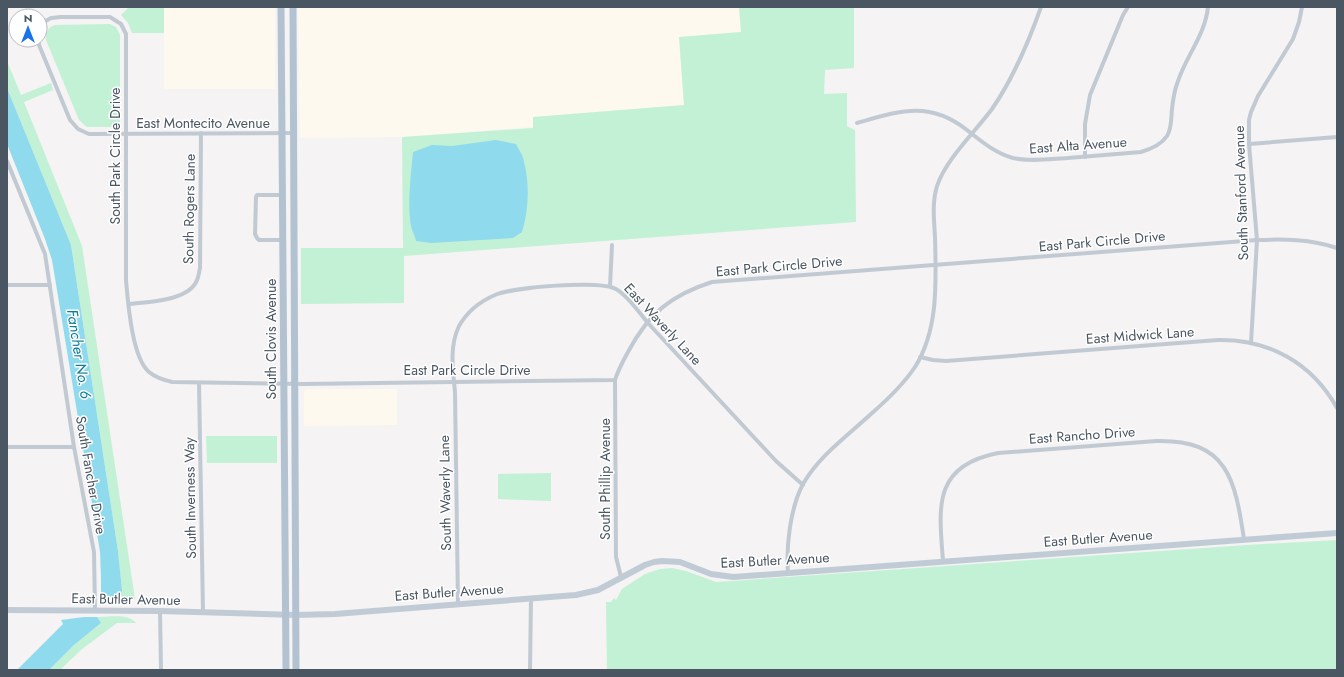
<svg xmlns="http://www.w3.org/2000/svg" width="1344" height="677" font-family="Jost,sans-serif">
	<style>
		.commercial { fill: #fdf9ef }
		.green { fill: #c3f1d5 }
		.water { fill: #90daee }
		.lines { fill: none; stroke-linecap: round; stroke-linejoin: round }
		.street { stroke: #c1cad2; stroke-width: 4 }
		.secondary { stroke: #c1cbd6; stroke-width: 6 }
		.primary { stroke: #b3c2d1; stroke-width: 7 }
		.labels { text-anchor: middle; stroke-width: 3; stroke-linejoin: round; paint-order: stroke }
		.street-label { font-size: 14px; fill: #4a5661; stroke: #fff }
		.water-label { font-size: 15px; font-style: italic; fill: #0c7c9b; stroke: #fff }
	</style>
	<rect width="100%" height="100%" fill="#f5f3f3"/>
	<g class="commercial">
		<rect x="164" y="7" width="111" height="82"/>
		<polygon points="298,7 739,7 741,32 679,37 684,105 534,117 534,127 402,137 300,138"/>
		<polygon points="306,389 397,389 397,425 304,426 304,392"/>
	</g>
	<g class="green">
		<polygon points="129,7 164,7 164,33 132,33 128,23 121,15"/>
		<polygon points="739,7 854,7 854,68 825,70 824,94 847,93 847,126 855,130 856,222 404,256 404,303 301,304 301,248 403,248 402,137 533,128 533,117 684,105 679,37 741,32"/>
		<path d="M110 24 116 27 120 35V123L116 127H87L79 120 46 40C45 33 48 27 55 25Z"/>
		<polygon points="7,61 21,95 51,83 53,90 24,102 82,246 135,599 129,600 128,602 121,602 122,590 118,551 71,245 7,88"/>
		<polygon points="206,436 277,436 277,463 207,463"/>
		<polygon points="551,473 551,501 498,499 498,474"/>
		<polygon points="1337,540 1337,670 607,670 606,602 611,602 614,598 616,600 622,589 645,574 660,569 672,568 686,571 716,582 1247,545"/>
		<path d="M97 617C108 617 129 613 136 623H117L82 649 60 670H49L74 645 101 623Z"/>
	</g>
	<g class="water">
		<polygon points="7,88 71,245 118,551 122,590 121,602 105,603 101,597 101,577 100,552 56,284 52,260 45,239 7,144"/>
		<path d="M496 140 516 144C518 149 522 153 523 158 530 182 529 209 522 232L513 238 431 243 416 241C415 236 412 231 411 226 407 205 411 174 413 152L432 145 452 146Z"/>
		<polygon points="84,617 97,617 101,623 74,645 49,670 17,670 63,624 61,620"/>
	</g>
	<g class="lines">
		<g class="street">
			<path d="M40 28 42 23 51 18 61 17H110L121 24 126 34V280C128 303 132 358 149 372 156 378 164 380 172 382L303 384 615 380C618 370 623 361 628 352 648 314 671 295 712 282L1257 240C1284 239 1310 239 1337 248"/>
			<polyline points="39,40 39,45 70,120 78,129 89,134 293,133"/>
			<path d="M857 123C899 111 929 100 967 130 981 141 995 153 1013 158 1031 162 1050 159 1068 158 1092 156 1117 154 1141 152 1151 149 1161 145 1167 136 1172 128 1171 118 1172 109 1173 100 1174 92 1177 84 1185 57 1205 36 1208 7"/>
			<polyline points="1249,144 1337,137"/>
			<polyline points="1085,157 1085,124 1090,95 1123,15 1128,7"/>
			<polyline points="7,161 45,254 74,447 94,552 95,610"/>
			<polyline points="283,195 257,195 256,197 255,234 257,238 259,240 283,240"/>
			<polyline points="7,285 50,285"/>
			<polyline points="610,286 612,245"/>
			<path d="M129 304C148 302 189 301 197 280 199 276 199 272 200 268L201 133"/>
			<polyline points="1251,343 1257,240 1249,144 1249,120 1251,112 1258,96 1293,39 1299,22 1302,7"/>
			<path d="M920 357 933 360 946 361 1218 340C1269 339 1312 363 1337 408"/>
			<polyline points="615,380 616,557 621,577"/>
			<polyline points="199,383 203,612"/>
			<polyline points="7,447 74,447"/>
			<path d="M943 561C939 508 932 466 998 453L1156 441C1228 439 1235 480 1244 539"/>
			<path d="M788 573C786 546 790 509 803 484 819 456 847 436 871 414 887 400 903 385 915 367 939 329 936 280 935 237 934 220 932 202 937 186 946 159 975 132 992 109 1012 80 1029 41 1041 7"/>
			<path d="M458 604 455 392C453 370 449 347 459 326 467 312 481 301 495 295 513 287 600 280 616 289 628 296 638 311 647 322L776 461 803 485"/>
			<polyline points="160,611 161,670"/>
			<polyline points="530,670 531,598"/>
		</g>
		<polyline class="secondary" points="7,610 160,611 296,615 335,614 576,595 598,590 645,565 654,562 662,561 680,562 711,574 733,577 1337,533"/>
		<g class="primary">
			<polyline points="281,7 286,670"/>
			<polyline points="293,7 296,670"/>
		</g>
	</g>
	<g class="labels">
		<g class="street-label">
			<text x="203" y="128">East Montecito Avenue</text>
			<text transform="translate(1078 145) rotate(-4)" y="5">East Alta Avenue</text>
			<text transform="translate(115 156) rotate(-90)" y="5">South Park Circle Drive</text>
			<text transform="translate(1241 193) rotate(-92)" y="5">South Stanford Avenue</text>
			<text transform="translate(189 209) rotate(-89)" y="5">South Rogers Lane</text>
			<text transform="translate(1102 241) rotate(-5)" y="5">East Park Circle Drive</text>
			<text transform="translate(779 266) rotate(-5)" y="5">East Park Circle Drive</text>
			<text transform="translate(663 324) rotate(47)" y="5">East Waverly Lane</text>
			<text transform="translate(1140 335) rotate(-4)" y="5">East Midwick Lane</text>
			<text transform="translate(271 339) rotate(-90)" y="5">South Clovis Avenue</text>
			<text x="467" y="375">East Park Circle Drive</text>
			<text transform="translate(1082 435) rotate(-4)" y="5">East Rancho Drive</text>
			<text transform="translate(91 475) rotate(80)" y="5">South Fancher Drive</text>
			<text transform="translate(605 479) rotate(-90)" y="5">South Phillip Avenue</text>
			<text transform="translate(445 493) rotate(-91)" y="5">South Waverly Lane</text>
			<text transform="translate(190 498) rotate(-91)" y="5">South Inverness Way</text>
			<text transform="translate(1098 538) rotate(-4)" y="5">East Butler Avenue</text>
			<text transform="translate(775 560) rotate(-3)" y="5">East Butler Avenue</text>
			<text transform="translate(449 592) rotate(-4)" y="5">East Butler Avenue</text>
			<text transform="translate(126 599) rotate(1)" y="5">East Butler Avenue</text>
		</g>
		<g class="water-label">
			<text transform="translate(79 354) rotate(81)" y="5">Fancher No. 6</text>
		</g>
	</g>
	<rect width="1344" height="677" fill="none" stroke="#4a5661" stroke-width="16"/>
	<g transform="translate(28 28)"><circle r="19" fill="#ffffff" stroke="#b7bbc0"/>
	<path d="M0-3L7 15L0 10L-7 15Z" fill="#1a73e8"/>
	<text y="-6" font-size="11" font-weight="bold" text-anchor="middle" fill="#4a5661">N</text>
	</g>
</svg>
